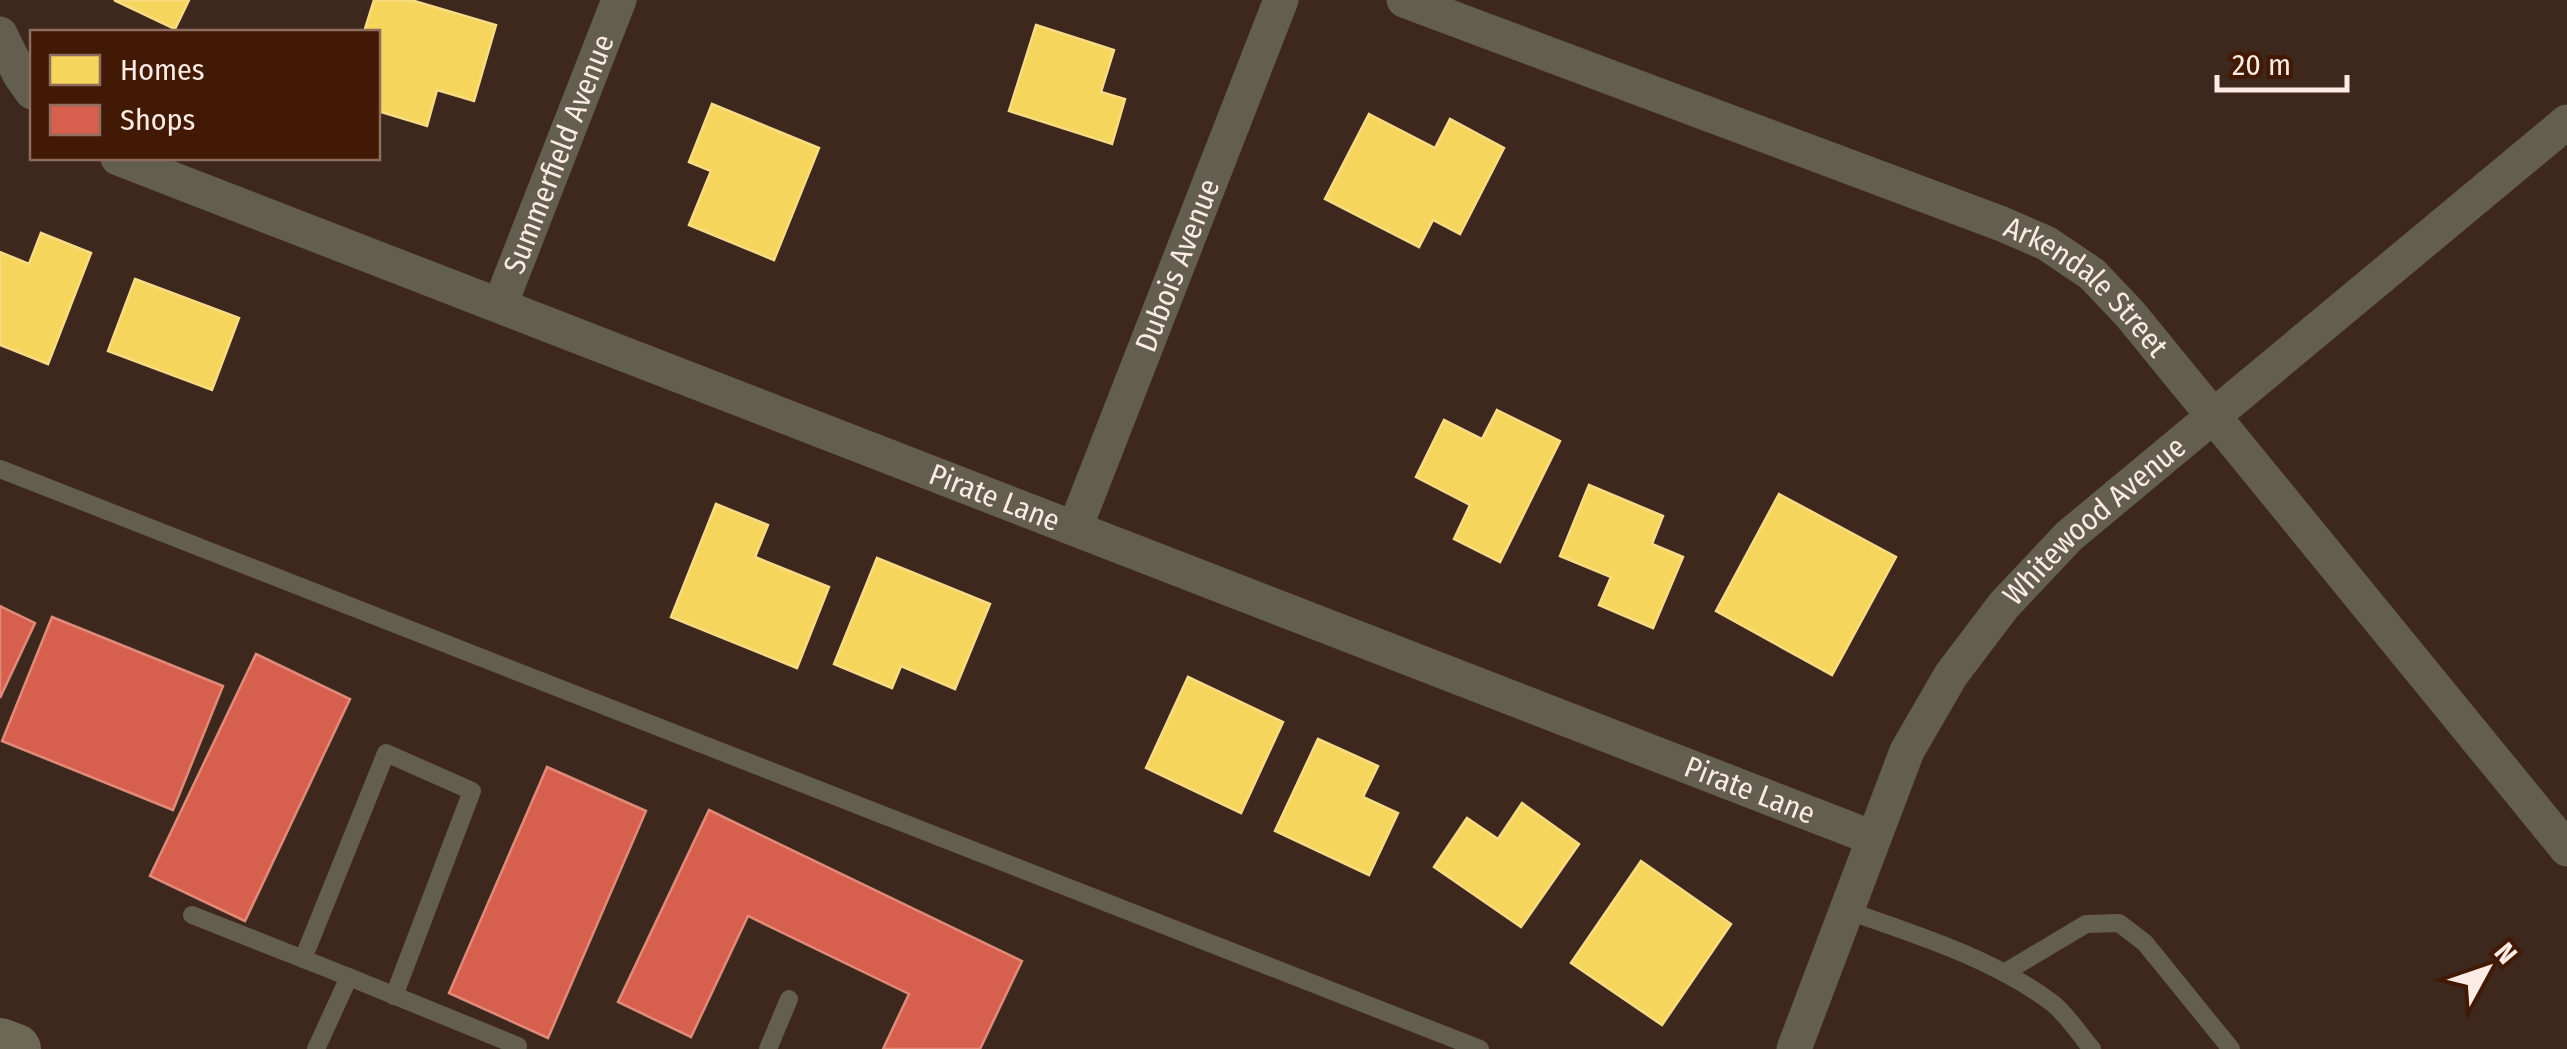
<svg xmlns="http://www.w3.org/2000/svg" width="2567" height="1049" font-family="'Fira Sans Condensed',sans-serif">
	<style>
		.homes { fill: #f6d55c; stroke: #f8dc85; stroke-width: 2.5 }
		.shops { fill: #d6604d; stroke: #e18a7a; stroke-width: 2.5 }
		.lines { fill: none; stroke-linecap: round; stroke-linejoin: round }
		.lane { stroke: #635e4d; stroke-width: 18 }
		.street { stroke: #635e4d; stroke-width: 35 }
		.secondary { stroke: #6d6853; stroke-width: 50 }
		.labels { text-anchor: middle; stroke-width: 10; stroke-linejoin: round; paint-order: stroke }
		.street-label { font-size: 30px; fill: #fcebe4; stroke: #411904 }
	</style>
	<rect width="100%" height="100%" fill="#3e281d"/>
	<g class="homes">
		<polygon points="114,0 189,0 175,29"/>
		<polygon points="374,0 411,0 496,25 474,101 437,90 427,126 378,111 378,32 364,32"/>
		<polygon points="1036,25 1114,50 1101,92 1125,99 1112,144 1009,111"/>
		<polygon points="712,104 819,148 774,260 689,225 711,171 689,162"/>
		<polygon points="1369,114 1435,148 1450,119 1504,148 1460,234 1433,220 1419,247 1325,199"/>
		<polygon points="41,233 91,253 48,364 0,345 0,252 29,264"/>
		<polygon points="135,279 239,318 212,390 108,351"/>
		<polygon points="1497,410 1560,441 1500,562 1454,539 1470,505 1416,477 1444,420 1482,439"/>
		<polygon points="1589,485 1663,516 1652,544 1683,557 1653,628 1599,605 1611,577 1560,556"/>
		<polygon points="1779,494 1896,557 1832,675 1716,611"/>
		<polygon points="716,504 768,525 755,557 829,587 797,668 671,617"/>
		<polygon points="877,558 990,604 955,689 901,666 892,688 834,664"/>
		<polygon points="1188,677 1283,722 1241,813 1146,768"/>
		<polygon points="1318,739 1378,766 1363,797 1398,813 1369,875 1275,831"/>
		<polygon points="1522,803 1579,844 1521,927 1434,867 1467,818 1498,839"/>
		<polygon points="1641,861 1731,924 1662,1025 1571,963"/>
	</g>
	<g class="shops">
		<polygon points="0,606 35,623 0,698"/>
		<polygon points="52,617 223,686 173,810 2,741"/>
		<polygon points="256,654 350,699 245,921 150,876"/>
		<polygon points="547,767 646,811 548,1038 449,993"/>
		<polygon points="709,810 1022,961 980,1049 883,1049 909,994 748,916 691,1037 618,1002"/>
	</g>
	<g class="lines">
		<g class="lane">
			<polyline points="0,469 1480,1049"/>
			<path d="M1846 910C1916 935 1990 957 2051 1002 2067 1014 2079 1034 2092 1049"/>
			<polyline points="192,915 349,977"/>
			<polyline points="303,959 386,753 472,791 394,996"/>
			<polyline points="2004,973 2086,924 2119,923 2145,943 2231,1049"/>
			<polyline points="316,1049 349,977 518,1046"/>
			<polyline points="768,1049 789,999"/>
		</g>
		<g class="street">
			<path id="s1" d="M1404 0 2002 224 2046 243 2092 274 2130 314 2567 849"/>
			<polyline points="0,34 20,75 32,92"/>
			<path id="s2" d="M118 158 1873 838"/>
			<path id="s3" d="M500 305 619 0"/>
			<path id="s4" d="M1075 528 1281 0"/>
			<path id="s5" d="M1794 1049 1907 751 1951 675 2004 605 2069 536 2567 122"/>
		</g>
		<polyline class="secondary" points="0,1043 16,1049"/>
	</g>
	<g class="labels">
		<g class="street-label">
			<text dy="10" stroke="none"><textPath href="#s3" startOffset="162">Summerfield Avenue</textPath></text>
			<text dy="10" stroke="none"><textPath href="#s4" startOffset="282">Dubois Avenue</textPath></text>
			<text dy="10" stroke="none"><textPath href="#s1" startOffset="745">Arkendale Street</textPath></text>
			<text dy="10" stroke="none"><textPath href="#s2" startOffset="940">Pirate Lane</textPath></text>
			<text dy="10" stroke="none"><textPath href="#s5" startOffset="618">Whitewood Avenue</textPath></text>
			<text dy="10" stroke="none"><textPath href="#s2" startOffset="1750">Pirate Lane</textPath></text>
		</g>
	</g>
	<rect x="30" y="30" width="350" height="130" fill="#411904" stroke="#8c6d5e" stroke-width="2.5"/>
	<rect x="50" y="55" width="50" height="30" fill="#f6d55c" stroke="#8c6d5e" stroke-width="2.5"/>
	<text x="120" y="80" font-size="30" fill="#fcebe4">Homes</text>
	<rect x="50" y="105" width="50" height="30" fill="#d6604d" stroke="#8c6d5e" stroke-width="2.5"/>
	<text x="120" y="130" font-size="30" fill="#fcebe4">Shops</text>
	<g transform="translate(2487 969) rotate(50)" stroke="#411904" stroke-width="8" paint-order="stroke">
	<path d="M0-8L18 38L0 25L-18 38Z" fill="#fcebe4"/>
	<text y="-15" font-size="28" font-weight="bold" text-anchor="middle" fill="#fcebe4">N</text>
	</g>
	<path d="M2217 75v15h130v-15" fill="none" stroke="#fcebe4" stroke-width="5"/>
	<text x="2232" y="75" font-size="30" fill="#fcebe4" stroke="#411904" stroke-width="8" paint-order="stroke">20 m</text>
</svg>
